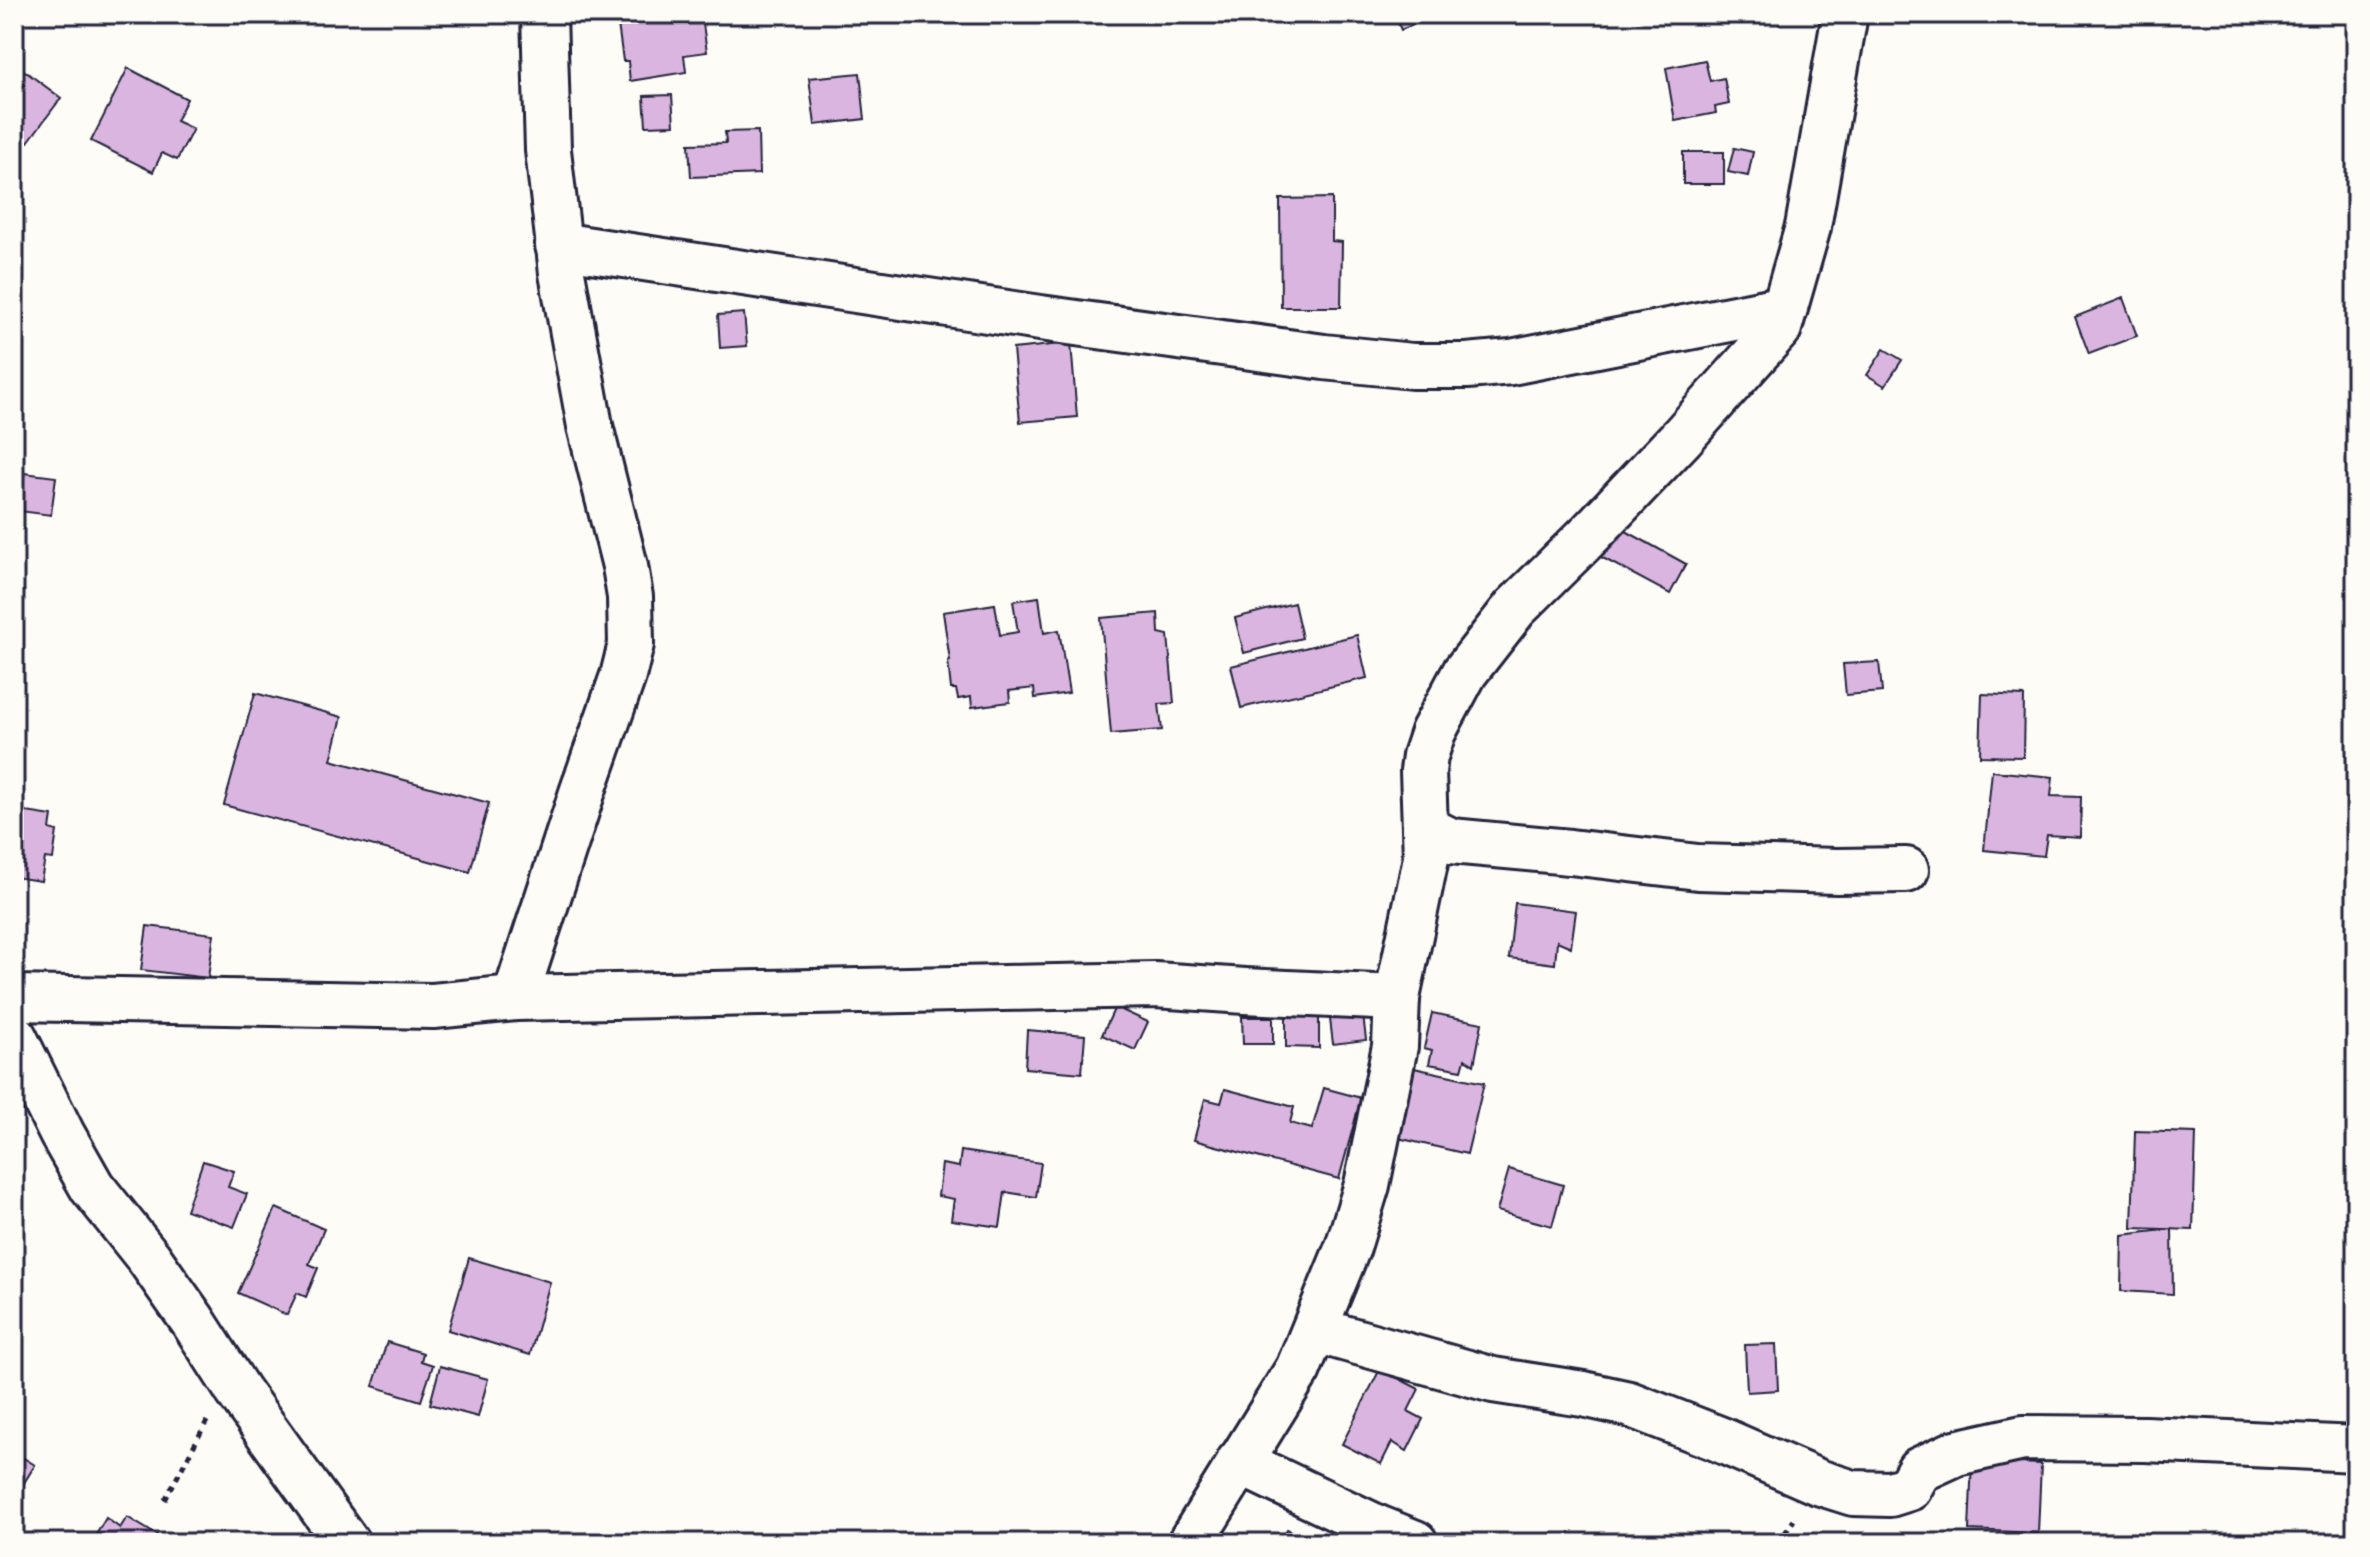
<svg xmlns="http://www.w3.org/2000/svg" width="2370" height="1557" font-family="'Shantell Sans',sans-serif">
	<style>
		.building { fill: #d9b5df; stroke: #22223b; stroke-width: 2 }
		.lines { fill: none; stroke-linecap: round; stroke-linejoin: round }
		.minor-casing { stroke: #22223b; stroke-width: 50 }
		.path { stroke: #22223b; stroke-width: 5; stroke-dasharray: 6 6; stroke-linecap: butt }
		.minor { stroke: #fdfcf7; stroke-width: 44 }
	</style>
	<rect width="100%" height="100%" fill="#fdfcf7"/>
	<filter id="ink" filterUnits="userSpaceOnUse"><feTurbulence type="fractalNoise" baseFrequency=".0125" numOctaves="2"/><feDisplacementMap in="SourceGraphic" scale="16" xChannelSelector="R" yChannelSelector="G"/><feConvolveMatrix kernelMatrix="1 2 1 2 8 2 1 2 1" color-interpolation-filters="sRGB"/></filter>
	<g filter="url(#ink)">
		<g class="building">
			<polygon points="624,14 683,14 684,19 702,17 707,52 684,55 686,72 630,81 628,61 623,61 618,24 625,24"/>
			<polygon points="1394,14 1437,14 1401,30"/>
			<polygon points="1705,60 1710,81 1724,78 1729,104 1715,107 1716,113 1675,121 1666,68"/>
			<polygon points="14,63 61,98 28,142 14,133"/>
			<polygon points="128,68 187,99 176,121 193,129 177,160 162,153 153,172 91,141"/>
			<polygon points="860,73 865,119 815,125 809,78"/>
			<polygon points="672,95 674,125 646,126 644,96"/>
			<polygon points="758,131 759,174 691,177 689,144 726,143 725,132"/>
			<polygon points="1734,148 1753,152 1748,176 1728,172"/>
			<rect x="1683" y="152" width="41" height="32"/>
			<polygon points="1332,198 1332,241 1342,242 1341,307 1281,307 1280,199"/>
			<polygon points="2123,298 2137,336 2089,354 2075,317"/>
			<polygon points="744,313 747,346 720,348 718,315"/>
			<polygon points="1071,343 1077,417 1020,422 1013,349"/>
			<polygon points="1884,349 1902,360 1885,386 1867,375"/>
			<polygon points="24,473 56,477 51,515 19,511"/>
			<polygon points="1615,525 1686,564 1670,594 1599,556"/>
			<polygon points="1039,597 1044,633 1059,630 1069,693 1035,698 1034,688 1009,691 1010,702 972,707 971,697 958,699 956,689 951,689 948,661 950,661 943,612 995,604 1000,635 1018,632 1013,601"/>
			<polygon points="1294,603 1302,638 1244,653 1235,618"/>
			<polygon points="1158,613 1159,633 1168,635 1174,703 1159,704 1162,730 1111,734 1101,618"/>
			<polygon points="1357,635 1367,678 1241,708 1231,666"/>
			<polygon points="1879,662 1882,692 1846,695 1843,664"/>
			<polygon points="255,693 342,717 331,760 489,803 470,872 224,805"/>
			<polygon points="1982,694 2024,696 2023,757 1980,756"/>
			<polygon points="1992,771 2053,777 2051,796 2081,797 2080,837 2047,835 2044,856 1984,850"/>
			<polygon points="14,810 52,816 50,829 57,831 53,859 45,858 41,881 14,877"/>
			<polygon points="1515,903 1576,911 1571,947 1557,941 1555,964 1509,958"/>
			<polygon points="147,926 214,934 208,978 141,970"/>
			<polygon points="1115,1007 1148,1022 1135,1050 1102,1035"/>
			<polygon points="1432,1013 1482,1023 1474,1065 1465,1059 1462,1070 1429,1064 1432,1050 1424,1048"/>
			<polygon points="1363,1015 1366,1040 1333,1044 1330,1019"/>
			<polygon points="1319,1016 1319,1048 1286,1047 1286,1017"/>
			<polygon points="1242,1017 1273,1017 1273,1044 1243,1044"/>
			<polygon points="1027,1030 1085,1035 1082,1073 1025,1068"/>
			<polygon points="1414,1068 1484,1083 1467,1154 1398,1138"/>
			<polygon points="1324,1088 1361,1098 1339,1179 1194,1140 1205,1099 1221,1103 1225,1089 1294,1107 1290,1123 1312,1129"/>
			<polygon points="2135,1131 2196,1133 2193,1230 2132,1228"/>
			<polygon points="961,1151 1041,1163 1036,1197 1005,1192 1000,1227 951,1220 954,1199 938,1196 942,1164 959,1167"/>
			<polygon points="203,1161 234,1171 228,1187 247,1194 234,1227 186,1210"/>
			<polygon points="1509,1169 1563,1185 1552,1226 1497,1211"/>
			<polygon points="276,1208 324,1229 309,1264 318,1268 306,1297 297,1293 287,1315 238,1293"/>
			<polygon points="2172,1229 2173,1294 2121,1291 2122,1235"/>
			<polygon points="469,1258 550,1282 530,1355 448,1330"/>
			<polygon points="387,1342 423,1353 421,1361 433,1365 421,1401 373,1386"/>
			<polygon points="1776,1344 1778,1390 1747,1392 1745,1345"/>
			<polygon points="440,1366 488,1379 478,1417 430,1404"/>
			<polygon points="1380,1369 1419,1389 1408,1411 1423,1419 1407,1451 1392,1442 1381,1464 1342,1444"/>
			<polygon points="14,1452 35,1465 14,1499"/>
			<polygon points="1972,1461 2041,1464 2038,1533 1969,1530"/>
			<polygon points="127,1517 160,1537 156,1543 91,1543 106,1518 120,1528"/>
			<polygon points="1287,1529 1315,1543 1280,1543"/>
		</g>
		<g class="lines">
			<g class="minor-casing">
				<g id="minor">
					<polyline points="558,245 1040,318 1324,357 1412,366 1467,366 1511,362 1785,308"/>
					<polyline points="1427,829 1451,841 1570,852 1698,867 1837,871 1906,870"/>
					<polyline points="14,998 433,1006 515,998 582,793 623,676 631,644 630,597 625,566 590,426 562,273 548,150 544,14"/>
					<polyline points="515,998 1155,985 1245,991 1397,998"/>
					<polyline points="14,1037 62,1134 92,1187 148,1257 193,1321 238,1391 347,1543"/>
					<polyline points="1315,1330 1493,1380 1583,1394 1629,1404 1719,1439 1818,1482 1853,1493 1890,1494 1909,1488 1919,1470 1956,1453 2023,1438 2145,1439 2356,1449"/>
					<polyline points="1239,1462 1380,1529 1415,1543"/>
					<polyline points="1190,1543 1298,1369 1348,1247 1367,1185 1395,1046 1397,998 1426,858 1423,771 1425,756 1433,732 1465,672 1515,608 1591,533 1682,437 1779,328 1808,227 1845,14"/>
				</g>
			</g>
			<g class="path">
				<polyline points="165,1500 207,1421"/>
				<polyline points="1778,1543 1794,1520"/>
			</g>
			<use href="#minor" class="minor"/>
		</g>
	</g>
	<rect width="2370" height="1557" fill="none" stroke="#fdfcf7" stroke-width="48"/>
	<rect x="24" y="24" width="2322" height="1509" fill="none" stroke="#22223b" stroke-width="3" filter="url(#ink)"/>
</svg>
